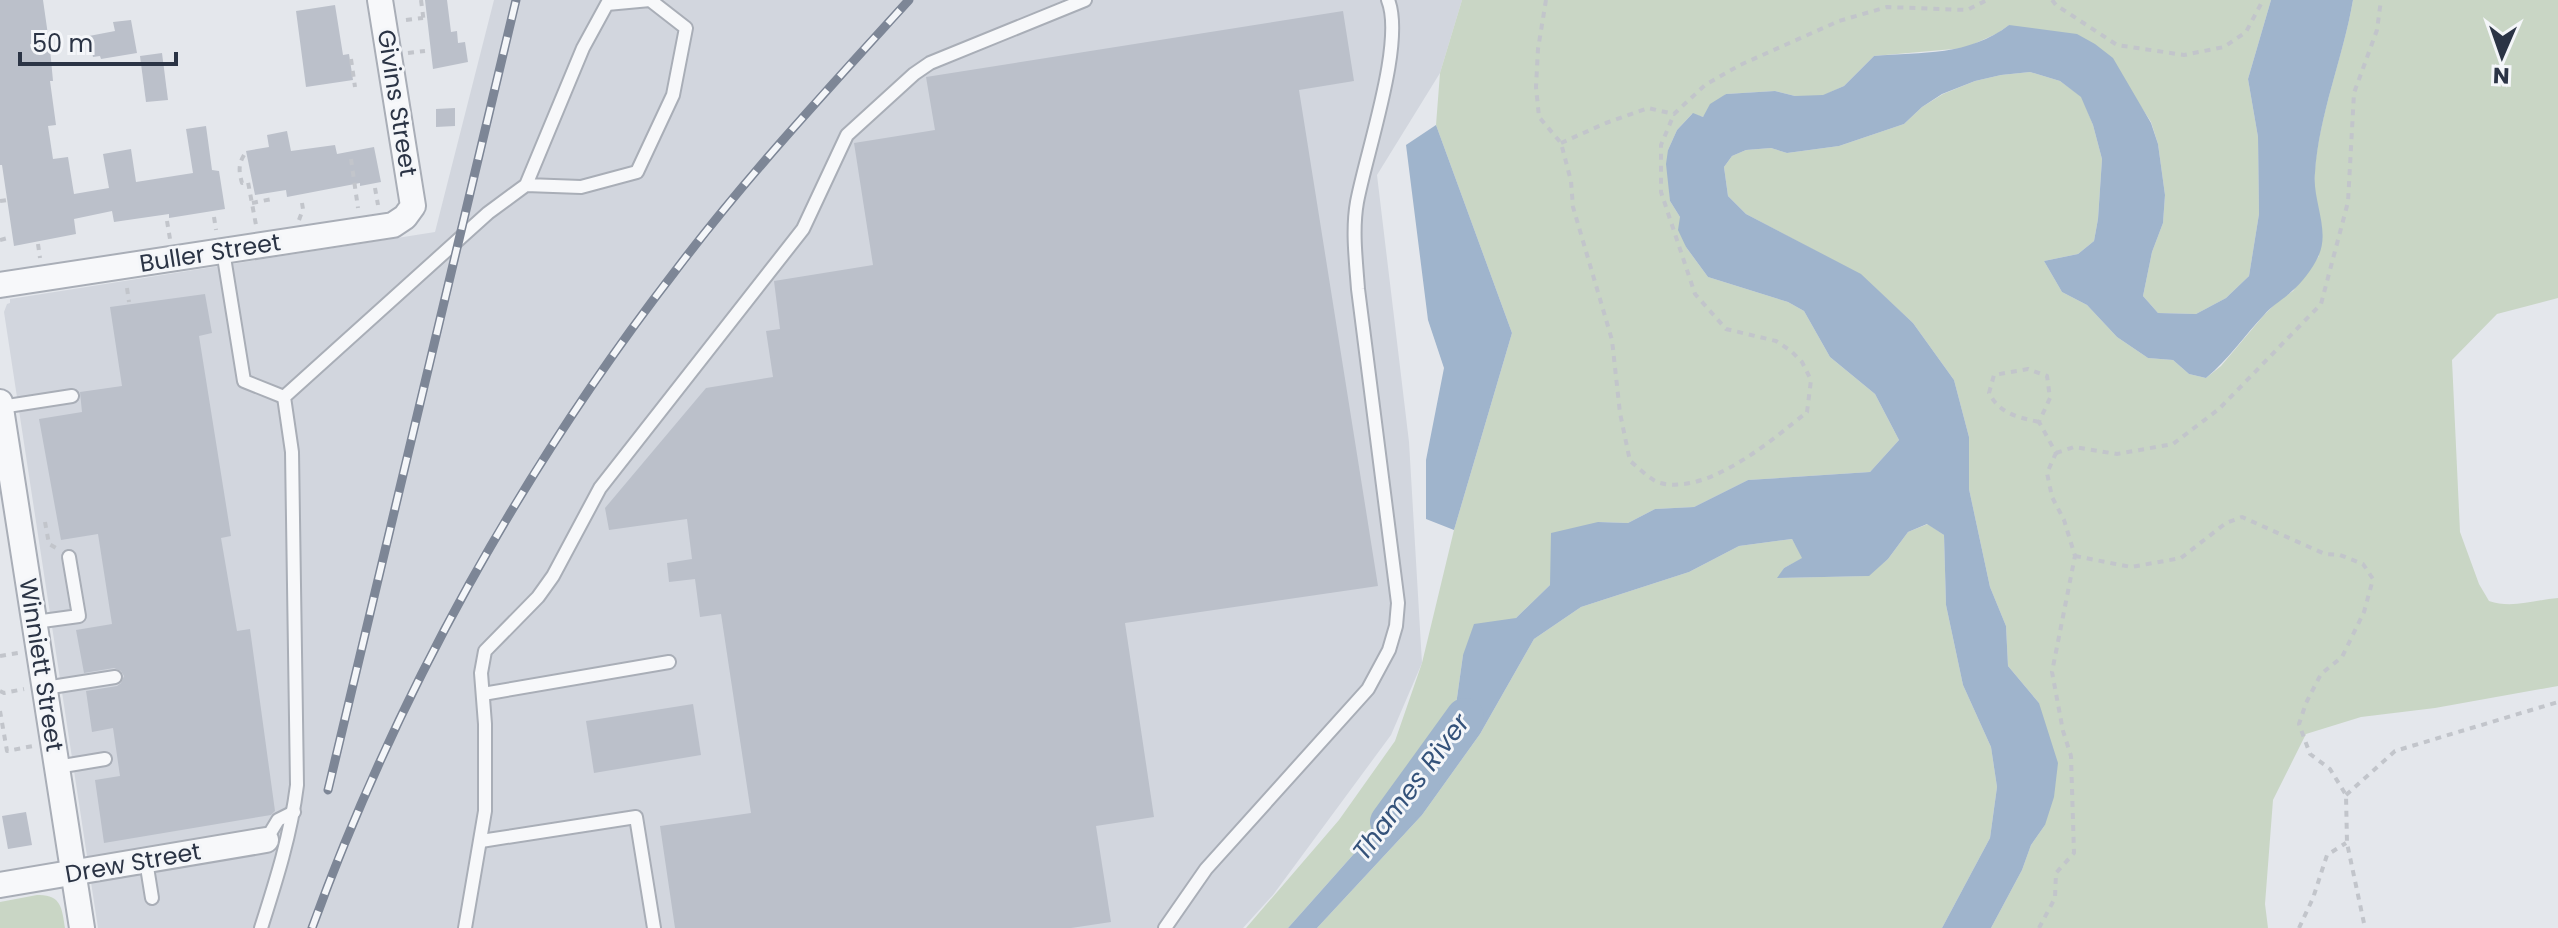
<svg xmlns="http://www.w3.org/2000/svg" width="2558" height="928" font-family="Poppins,sans-serif">
	<style>
		.built { fill: #d2d6de }
		.green { fill: #c9d6c5 }
		.water { fill: #9fb4cc }
		.lines { fill: none; stroke-linecap: round; stroke-linejoin: round }
		.river { stroke: #9fb4cc; stroke-width: 38 }
		.building { fill: #bbc0ca }
		.lane-casing { stroke: #a9aeb7; stroke-width: 16 }
		.street-casing { stroke: #a9aeb7; stroke-width: 28 }
		.path { stroke: #c2c5cb; stroke-width: 4; stroke-dasharray: 6 6; stroke-linecap: butt }
		.lane { stroke: #f7f8fa; stroke-width: 12 }
		.street { stroke: #f7f8fa; stroke-width: 24 }
		.rail-casing { stroke: #7d8696; stroke-width: 9 }
		.rail { stroke: #f4f6f9; stroke-width: 6; stroke-dasharray: 18; stroke-linecap: butt }
		.labels { text-anchor: middle; stroke-width: 6; stroke-linejoin: round; paint-order: stroke }
		.street-label { font-size: 24px; fill: #2b3445; stroke: #f4f6f9 }
		.water-label { font-size: 26px; font-style: italic; fill: #34527a; stroke: #f4f6f9 }
	</style>
	<rect width="100%" height="100%" fill="#e4e7ec"/>
	<polygon class="built" points="494,0 1462,0 1440,73 1377,175 1409,442 1422,663 1391,735 1273,895 1243,928 98,928 4,312 7,304 10,303 10,299 435,232"/>
	<g class="green">
		<polygon points="1462,0 2271,0 2248,79 2258,137 2259,214 2249,276 2226,298 2196,314 2158,313 2143,296 2152,252 2163,223 2165,195 2158,144 2151,122 2132,93 2009,25 1998,33 1965,48 1874,56 1844,86 1822,96 1795,96 1775,91 1726,94 1703,117 1692,114 1677,130 1668,150 1670,201 1680,217 1686,247 1708,277 1788,302 1804,311 1830,357 1875,394 1899,440 1870,472 1748,480 1694,507 1655,509 1628,523 1598,522 1550,585 1516,618 1463,655 1456,705 1432,766 1288,928 1246,928 1339,820 1395,741 1422,663 1454,530 1512,333 1436,125 1440,73"/>
		<path d="M2353 0H2558V298L2497 314 2452 360 2460 532 2479 584 2489 601C2512 609 2533 600 2558 598V686L2435 708 2361 717 2306 734 2273 800 2265 904 2268 928H1991L2022 870 2031 845 2045 825 2039 703 2008 666 2006 626 1990 587 1969 489V437L1954 380 1913 323 1861 275 1746 214 1728 196 1724 167 1732 156 1746 150 1771 148 1787 153 1839 146 1904 124 1922 107 1943 94 1975 81 2001 75 2030 72 2060 81 2082 97 2093 125 2102 159 2098 219 2094 241 2078 254 2044 261 2062 292 2087 305 2117 337 2148 358 2173 360 2189 374 2206 378 2221 366 2264 315 2278 301 2293 291 2319 256C2317 227 2312 198 2315 169 2320 112 2343 57 2353 0Z"/>
		<polygon points="1928,524 1944,535 1946,605 1963,685 1991,747 1997,787 1990,838 1942,928 1317,928 1422,815 1480,734 1534,639 1581,607 1689,572 1739,546 1792,539 1803,558 1784,568 1778,578 1868,576 1888,559 1908,532"/>
		<path d="M37 895C61 894 62 908 65 928H0V902Z"/>
	</g>
	<g class="water">
		<path d="M2271 0H2353C2343 58 2319 114 2315 173 2312 200 2331 231 2318 257 2313 268 2301 284 2292 291 2283 300 2272 305 2264 315 2244 336 2229 359 2206 378L2189 374 2173 360 2148 358 2117 337 2087 305 2062 292 2044 261 2078 254 2094 241 2098 219 2102 159 2093 125 2081 97 2060 81 2030 72 2001 75 1975 81 1942 94 1922 107 1904 124 1839 146 1787 153 1771 148 1746 150 1732 156 1724 167 1728 196 1746 214 1861 274 1913 323 1954 380 1969 437V489L1990 587 2006 626 2008 666 2039 703 2058 763 2054 797 2045 825 2031 845 2022 870 1991 928H1942L1990 838 1997 787 1991 747 1963 685 1946 605 1944 535 1927 524 1908 532 1888 559 1869 576 1777 578 1784 568 1802 558 1792 539 1739 546 1689 572 1581 607 1534 639 1480 734 1422 815 1317 928H1288L1432 766 1456 705 1463 655 1474 624 1516 618 1550 585 1551 533 1598 522 1628 523 1655 509 1694 507 1748 480 1870 472 1899 440 1875 394 1830 357 1804 311 1788 302 1708 277 1686 247 1678 230 1680 217 1670 201 1666 164 1668 150 1677 130 1693 113 1703 117 1710 104 1726 94 1775 91 1795 96 1823 95 1844 86 1874 56C1922 52 1969 56 2009 25L2077 34 2095 44 2113 58 2151 123 2158 144 2165 195 2163 223 2152 252 2143 296 2158 313 2196 314 2226 298 2249 276 2259 214 2258 137 2248 79Z"/>
		<polygon points="1436,125 1512,333 1454,530 1426,519 1426,460 1444,368 1428,320 1406,145"/>
	</g>
	<g class="lines">
		<polyline class="river" points="1389,822 1465,717"/>
	</g>
	<g class="building">
		<polygon points="0,0 43,0 50,49 53,81 50,81 56,125 48,126 53,159 68,157 74,194 109,188 103,154 131,149 136,182 193,173 186,129 206,126 212,170 219,171 225,209 169,218 169,214 114,222 112,211 74,219 76,234 14,246 2,165 0,165"/>
		<polygon points="425,0 447,0 451,32 457,31 458,43 465,42 468,62 433,69"/>
		<polygon points="335,5 343,55 349,54 353,80 306,87 296,11"/>
		<polygon points="1343,11 1354,81 1299,90 1378,586 1125,623 1154,817 1096,826 1111,922 1071,928 675,928 660,826 751,813 721,614 700,617 695,579 669,582 667,563 692,559 687,519 609,530 605,508 706,388 773,377 766,331 780,329 774,281 873,265 854,143 935,130 926,77"/>
		<polygon points="131,20 137,53 101,59 100,56 93,57 89,36 115,31 113,22"/>
		<polygon points="162,53 168,100 146,102 140,56"/>
		<polygon points="455,108 455,126 436,127 436,109"/>
		<polygon points="287,131 291,151 335,145 337,154 374,147 381,182 360,186 360,183 287,197 286,190 255,195 246,151 269,147 267,135"/>
		<polygon points="205,294 212,333 199,336 231,536 221,538 237,631 250,629 275,811 271,815 104,843 95,780 120,776 113,728 92,732 86,691 117,686 121,683 124,676 121,671 114,668 84,673 76,630 112,624 98,534 61,540 39,419 82,412 80,392 122,386 110,307"/>
		<polygon points="693,704 701,755 594,773 586,721"/>
		<polygon points="26,812 32,845 8,849 2,816"/>
	</g>
	<g class="lines">
		<g class="lane-casing">
			<g id="lane">
				<polyline points="223,251 244,381 284,397"/>
				<polyline points="1,407 72,396"/>
				<polyline points="35,622 79,616 69,557"/>
				<polyline points="45,688 115,677"/>
				<polyline points="483,694 669,662"/>
				<polyline points="57,767 105,759"/>
				<polyline points="266,840 278,820 294,812"/>
				<polyline points="481,841 636,817 654,928"/>
				<polyline points="146,861 152,898"/>
				<path d="M261 928C276 881 291 834 297 785L292 452 284 397 488 213 526 185 583 48 607 4 650 0 686 28 673 95 637 172 581 187 526 185"/>
				<polyline points="465,928 485,811 485,724 481,673 485,651 538,597 553,576 600,488 803,229 847,135 914,74 930,63 1085,0"/>
				<path d="M1165 928 1206 869 1368 689 1389 650 1396 626 1398 603 1358 289C1356 261 1352 230 1357 202 1366 153 1405 42 1388 0"/>
			</g>
		</g>
		<g class="street-casing">
			<g id="street">
				<polyline points="0,285 393,225 405,217 413,206 380,0"/>
				<polyline points="0,402 82,928"/>
				<polyline points="0,885 266,840"/>
			</g>
		</g>
		<g class="path">
			<polyline points="421,0 424,23"/>
			<path d="M1546 0 1538 49 1536 87 1539 117 1561 143 1571 181 1573 207 1612 340 1620 413 1630 461C1638 467 1650 480 1660 483 1709 495 1772 440 1807 412L1811 380 1802 362 1791 351 1776 341 1726 329 1695 294 1661 192V145L1674 114"/>
			<polyline points="2052,0 2056,5 2117,45 2184,55 2224,47 2246,32 2263,0"/>
			<polyline points="406,20 423,18"/>
			<polyline points="408,53 425,51"/>
			<polyline points="351,59 355,87"/>
			<polyline points="1561,143 1606,123 1648,108 1674,114 1705,85 1740,65 1839,21 1887,7 1967,10 1987,0"/>
			<path d="M244 155C238 165 239 172 242 183L248 182 256 225"/>
			<polyline points="351,159 358,208"/>
			<polyline points="375,188 378,205"/>
			<polyline points="0,201 7,200"/>
			<polyline points="252,203 272,199"/>
			<polyline points="214,217 216,230"/>
			<polyline points="299,220 303,209 302,203"/>
			<polyline points="167,221 170,239"/>
			<polyline points="0,240 8,238"/>
			<polyline points="38,244 40,258"/>
			<polyline points="127,288 129,302"/>
			<path d="M2039 422C2017 417 2000 414 1989 393L1994 375 2028 369 2047 376 2050 398 2039 422 2056 453"/>
			<polyline points="2056,453 2074,447 2117,454 2173,444 2219,409 2321,304 2348,202 2354,93 2377,30 2381,0"/>
			<polyline points="45,522 49,544 56,548"/>
			<polyline points="2075,556 2131,567 2181,558 2226,523 2242,517 2325,554 2340,555 2363,564 2373,579 2364,612 2342,657 2321,674 2306,703 2299,724 2310,754 2330,769 2346,795 2347,843 2365,928"/>
			<polyline points="0,656 18,653"/>
			<polyline points="0,691 4,693 24,689"/>
			<polyline points="0,711 7,751 33,746"/>
			<polyline points="2346,795 2395,751 2558,702"/>
			<polyline points="2039,928 2055,898 2056,873 2074,853 2071,756 2063,731 2052,672 2075,556 2064,520 2052,497 2047,473 2056,453"/>
			<polyline points="2299,928 2313,898 2327,855 2346,843"/>
		</g>
		<use href="#lane" class="lane"/>
		<use href="#street" class="street"/>
		<g class="rail-casing">
			<g id="rail">
				<polyline points="328,790 516,0"/>
				<path d="M312 928C398 692 523 468 676 270 748 175 829 88 909 0"/>
			</g>
		</g>
		<use href="#rail" class="rail"/>
	</g>
	<g class="labels">
		<g class="street-label">
			<text transform="translate(397 103) rotate(81)" y="8">Givins Street</text>
			<text transform="translate(210 253) rotate(-9)" y="8">Buller Street</text>
			<text transform="translate(41 665) rotate(81)" y="8">Winniett Street</text>
			<text transform="translate(133 863) rotate(-10)" y="8">Drew Street</text>
		</g>
		<g class="water-label">
			<text transform="translate(1411 787) rotate(-53)" y="9">Thames River</text>
		</g>
	</g>
	<g transform="translate(2502 56) rotate(182)" stroke="#f4f6f9" stroke-width="6" paint-order="stroke">
	<path d="M0-6L14 30L0 20L-14 30Z" fill="#2b3445"/>
	<text y="-12" font-size="22" font-weight="bold" text-anchor="middle" fill="#2b3445">N</text>
	</g>
	<path d="M20 52v12h156v-12" fill="none" stroke="#2b3445" stroke-width="4"/>
	<text x="32" y="52" font-size="24" fill="#2b3445" stroke="#f4f6f9" stroke-width="6" paint-order="stroke">50 m</text>
</svg>
